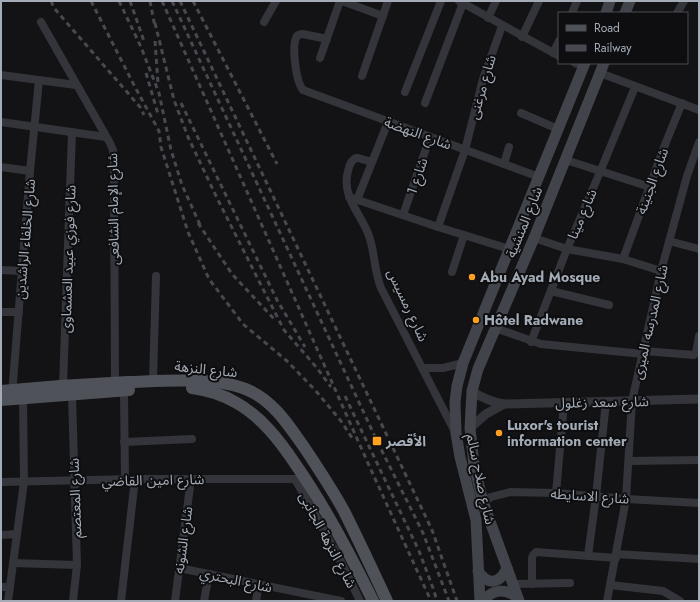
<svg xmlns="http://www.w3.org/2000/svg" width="700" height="602" font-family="Jost,'Noto Sans Arabic',sans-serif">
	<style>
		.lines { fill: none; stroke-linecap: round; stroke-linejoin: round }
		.minor { stroke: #33353a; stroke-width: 8 }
		.tertiary { stroke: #33353a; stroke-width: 9 }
		.secondary { stroke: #41444a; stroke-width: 11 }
		.primary { stroke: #4f5259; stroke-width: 12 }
		.rail { stroke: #46494f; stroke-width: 3; stroke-dasharray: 5 4; stroke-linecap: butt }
		.poi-dot { fill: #ffa021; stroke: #0e0e10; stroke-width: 1.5 }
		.labels { text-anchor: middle; stroke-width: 4; stroke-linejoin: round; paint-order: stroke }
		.street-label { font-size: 14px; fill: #a3abb6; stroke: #0e0e10 }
		.poi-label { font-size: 14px; font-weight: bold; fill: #a3abb6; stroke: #0e0e10; text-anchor: start }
	</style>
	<rect width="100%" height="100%" fill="#131315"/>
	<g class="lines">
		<g class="minor">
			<polyline points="342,1 383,16"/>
			<polyline points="459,1 559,56"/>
			<polyline points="572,13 577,1"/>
			<polyline points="677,13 684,1"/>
			<polyline points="488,18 496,1"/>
			<polyline points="41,22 110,143 113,150 114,165 115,386"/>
			<polyline points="264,22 276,1"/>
			<polyline points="522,37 539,1"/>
			<path d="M327 39 303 34C300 34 299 34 297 36 291 45 296 82 303 90L539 177"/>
			<polyline points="553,53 559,41"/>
			<polyline points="320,58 340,1"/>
			<polyline points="575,63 584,67"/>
			<polyline points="600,73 699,110"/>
			<polyline points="1,75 76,85"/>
			<polyline points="362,76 388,1"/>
			<polyline points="405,92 441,1"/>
			<polyline points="425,103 463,3"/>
			<polyline points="521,113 558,129"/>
			<polyline points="1,122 106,137"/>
			<polyline points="566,160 650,187"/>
			<path d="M372 162 358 158H356C351 160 349 166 348 171 341 197 361 213 369 236 375 253 374 271 381 288L455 432"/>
			<polyline points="504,164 509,147"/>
			<polyline points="1,167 30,171"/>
			<polyline points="349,197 438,227 509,249"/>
			<polyline points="357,200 388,122"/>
			<polyline points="403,215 430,137"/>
			<polyline points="438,227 465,150 483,79 502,26"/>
			<polyline points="534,238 567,249 623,259 661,271"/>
			<polyline points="669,241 699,249"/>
			<polyline points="623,259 666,142 682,103"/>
			<polyline points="1,270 22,271"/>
			<polyline points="452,272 464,235"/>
			<polyline points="551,291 609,305"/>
			<polyline points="1,312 19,312"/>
			<polyline points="495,328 541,344 643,354"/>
			<polyline points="531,342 567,249 600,172 635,87"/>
			<polyline points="644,351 694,355 696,353 699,336"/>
			<polyline points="422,368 443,368 463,363"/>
			<polyline points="153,381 156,276"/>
			<polyline points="63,386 72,132"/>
			<polyline points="124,391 125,480"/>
			<polyline points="12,394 30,171 39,80"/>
			<polyline points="72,395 77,565 73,601"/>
			<polyline points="124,442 192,439"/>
			<polyline points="629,461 699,460"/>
			<polyline points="295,479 338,556 360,601"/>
			<polyline points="1,482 135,479 306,479"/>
			<polyline points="556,493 564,403"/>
			<polyline points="483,502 491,497 510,492 556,493 626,499 699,503"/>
			<polyline points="1,535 17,534"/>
			<polyline points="616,554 699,559"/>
			<polyline points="588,556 596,496 606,402"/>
			<polyline points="13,563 77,565"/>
			<polyline points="179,568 341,601"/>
			<polyline points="513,584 570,583"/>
			<polyline points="532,584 532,558 533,555 536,552 616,558"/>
			<polyline points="610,585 663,591 680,601"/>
			<polyline points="1,587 10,587"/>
			<polyline points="8,601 24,482 23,398"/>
			<polyline points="121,601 135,479"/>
			<polyline points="175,601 191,479"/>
			<polyline points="204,601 209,574"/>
			<polyline points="256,601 259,584"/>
			<polyline points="607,601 626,499 632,401 661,271 687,176 699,142"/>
		</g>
		<g class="tertiary">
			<path d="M472 391C482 398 492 402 504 404L699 399"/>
			<polyline points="470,428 486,414 504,404"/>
		</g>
		<g class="secondary">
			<polyline points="606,13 610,1"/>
			<polyline points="625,13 630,1"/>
			<path d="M478 571C488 586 500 584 507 568"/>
			<polyline points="480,601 476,520 460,457 456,433 455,402 457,386 463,363 585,63"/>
			<path d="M483 601C493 589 506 588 518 598"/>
			<polyline points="519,601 483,502 474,465 470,428 472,391 478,369 534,238 604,63"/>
		</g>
		<g class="primary">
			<path d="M192 388C207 390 221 394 235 402 261 416 280 441 296 465 326 508 350 554 373 601"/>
			<path d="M1 391C43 387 85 384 128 382 163 381 218 376 250 391 274 402 289 426 304 447 318 468 332 489 344 511 359 541 373 571 387 601"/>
			<polyline points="1,400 129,390"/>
		</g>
		<g class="rail">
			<polyline points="51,1 54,8 140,107 144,115"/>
			<polyline points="91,1 135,87 159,131 161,147 188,232 209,279 243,324 287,361 315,390 341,421 354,441"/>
			<polyline points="119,1 141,47 159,93 171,150 182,185 201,227"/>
			<polyline points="130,1 144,41"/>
			<polyline points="150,1 155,27"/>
			<polyline points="162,1 367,461 431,601"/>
			<polyline points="172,1 377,441 423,533 449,601"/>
			<polyline points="180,1 432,530 457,601"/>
			<polyline points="193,1 277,164"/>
			<polyline points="155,23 174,100 188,137 217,198 262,287 284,330 317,368 331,387"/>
			<polyline points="155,41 158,83"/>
			<polyline points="146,73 158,114"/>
			<polyline points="181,103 277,300 305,347"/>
			<polyline points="198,223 232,274 275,320"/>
			<polyline points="345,396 419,551 433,588 437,601"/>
		</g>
	</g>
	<g class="poi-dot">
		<circle cx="472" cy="277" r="4"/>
		<circle cx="476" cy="320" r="4"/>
		<circle cx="499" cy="433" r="4"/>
		<rect x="372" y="436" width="10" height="10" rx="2"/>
	</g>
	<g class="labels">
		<g class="street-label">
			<text transform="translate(482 87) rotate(-74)" y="5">شارع مرغنى</text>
			<text transform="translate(418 133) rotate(20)" y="5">شارع النهضة</text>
			<text transform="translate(417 176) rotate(-71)" y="5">شارع 1</text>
			<text transform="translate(652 181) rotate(-70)" y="5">شارع الجنينة</text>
			<text transform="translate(113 209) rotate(-91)" y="5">شارع الإمام الشافعى</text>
			<text transform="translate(582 214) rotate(-67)" y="5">شارع مينا</text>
			<text transform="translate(524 222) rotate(-68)" y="5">شارع المنشية</text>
			<text transform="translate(25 239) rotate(-85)" y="5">شارع الخلفاء الراشدين</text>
			<text transform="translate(68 259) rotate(-88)" y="5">شارع فوزي عبيد العشماوى</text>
			<text transform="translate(408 305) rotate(65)" y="5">شارع رمسيس</text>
			<text transform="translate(650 322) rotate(-77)" y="5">شارع المدرسه الميرى</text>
			<text transform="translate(206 369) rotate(6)" y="5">شارع النزهة</text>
			<text transform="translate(602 402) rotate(-1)" y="5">شارع سعد زغلول</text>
			<text transform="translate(481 479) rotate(78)" y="5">شارع صلاح سالم</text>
			<text transform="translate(153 480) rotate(-1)" y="5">شارع امين القاضي</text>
			<text transform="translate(590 496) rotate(4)" y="5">شارع الاسايطه</text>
			<text transform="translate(75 498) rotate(-92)" y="5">شارع المعتصم</text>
			<text transform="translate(183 540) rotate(-82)" y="5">شارع الشونه</text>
			<text transform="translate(328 540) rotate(62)" y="5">شارع النزهة الجانبى</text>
			<text transform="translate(236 580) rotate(12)" y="5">شارع البحتري</text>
		</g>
		<g class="poi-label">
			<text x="480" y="282">Abu Ayad Mosque</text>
			<text x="484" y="325">Hôtel Radwane</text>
			<text x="507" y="430">Luxor's tourist<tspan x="507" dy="16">information center</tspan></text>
			<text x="386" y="446">الأقصر</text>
		</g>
	</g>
	<rect width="700" height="602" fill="none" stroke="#a3abb6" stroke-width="4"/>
	<rect x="558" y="12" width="130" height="52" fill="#0e0e10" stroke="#4a4d52"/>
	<rect x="566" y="25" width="20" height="6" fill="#4f5259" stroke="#4a4d52"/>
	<text x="594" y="32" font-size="12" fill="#a3abb6">Road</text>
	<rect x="566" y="45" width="20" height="6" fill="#46494f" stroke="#4a4d52"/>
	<text x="594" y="52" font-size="12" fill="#a3abb6">Railway</text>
</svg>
